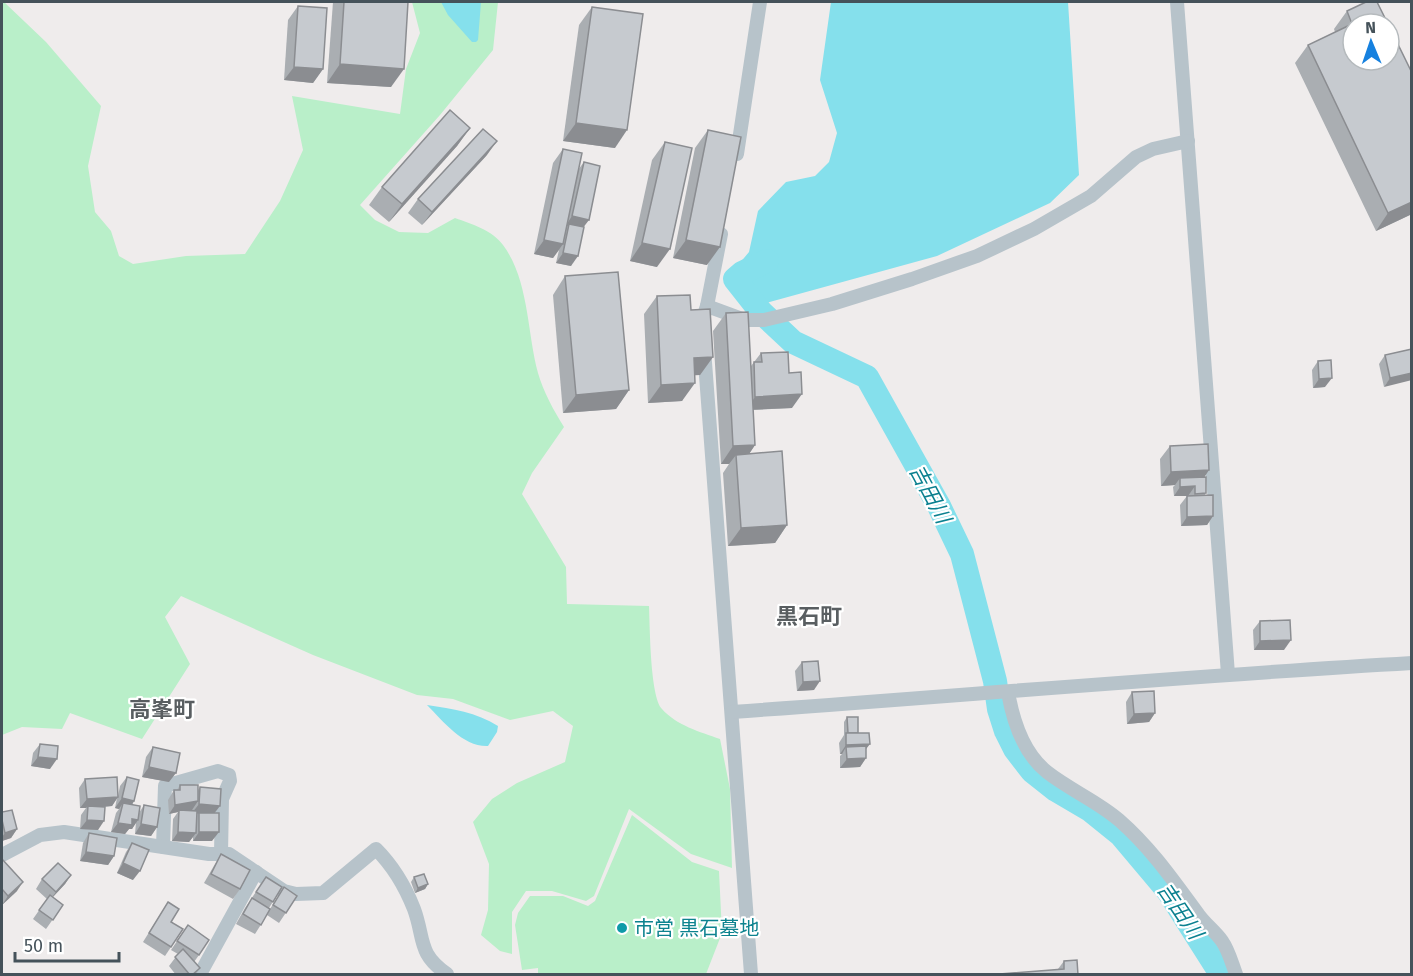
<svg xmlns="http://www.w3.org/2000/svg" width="1413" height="976" font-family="'Fira Sans','Noto Sans JP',sans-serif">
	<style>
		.green { fill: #b9efc9 }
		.water { fill: #85e0ec }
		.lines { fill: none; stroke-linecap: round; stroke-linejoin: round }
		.river { stroke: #85e0ec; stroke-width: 24 }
		.minor { stroke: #b7c3ca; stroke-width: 14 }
		.wall { fill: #aaaeb2 }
		.shaded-wall { fill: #8b8d91 }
		.building { fill: #c6cacf; stroke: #8b8d91; stroke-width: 1.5 }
		.culture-dot { fill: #0f9aa8; stroke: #fff; stroke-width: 2 }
		.labels { text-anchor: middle; stroke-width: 4.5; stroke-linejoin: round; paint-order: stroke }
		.culture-label { font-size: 20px; fill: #0d838f; stroke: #fff; text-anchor: start }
		.water-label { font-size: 21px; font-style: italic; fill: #0b8190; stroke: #fff }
		.quarter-label { font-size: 22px; font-weight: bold; fill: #595e61; stroke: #fff }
	</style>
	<rect width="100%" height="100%" fill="#efecec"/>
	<g class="green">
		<path d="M2 2H4L46 42 101 106 88 166 95 212 111 231 119 256 133 264 186 256 245 254 280 201 303 150 292 96 400 114 406 69 420 33 412 2H498L493 50 440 115 360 205 375 220 399 232 428 233 455 218C472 224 492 230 503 245 529 280 527 332 538 373 543 391 554 411 564 427L532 473 522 494 566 567 567 604 649 606C650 626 650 696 662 709 676 725 700 732 720 739L730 789 732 868 691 854 629 809 594 896 586 901 552 891H526L512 912V954L500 951 481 935 488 910 489 864 473 822 492 799 517 783 565 762 573 726 553 711 510 720 453 699 417 695 313 655 181 596 165 617 190 664 142 739 70 713 62 729 22 727 2 735Z"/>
		<polygon points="632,815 692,862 719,871 722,933 706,974 538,974 538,968 522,970 515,925 518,913 530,896 563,896 588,906 595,901"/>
	</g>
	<g class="water">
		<polygon points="441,2 481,2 478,40 476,42 472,42 448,15"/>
		<polygon points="831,2 1068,2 1079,175 1050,203 937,256 766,303 734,270 749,252 758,211 786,182 815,176 829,162 837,133 820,80"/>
		<path d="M427 705C453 709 476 712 498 726L497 732 488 746C463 747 444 722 427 705Z"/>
	</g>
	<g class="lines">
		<polyline class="river" points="767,261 742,273 735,279 761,312 793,342 867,377 939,506 962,554 995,681 999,709 1006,731 1015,749 1032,771 1056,790 1090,810 1121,835 1169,892 1221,974"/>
		<g class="minor">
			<polyline points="1177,2 1228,674"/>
			<polyline points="737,154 760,2"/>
			<polyline points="707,306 745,320 764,320 832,304 912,279 977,256 1034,229 1091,196 1136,157 1153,149 1188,141"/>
			<polyline points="702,327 702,321 707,306 721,234"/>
			<polyline points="704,349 751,974"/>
			<path d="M1008 692C1013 721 1023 753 1047 772 1070 790 1097 801 1119 820 1151 848 1173 880 1198 914 1205 924 1215 931 1222 941 1229 951 1232 964 1236 974"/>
			<path d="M732 712C958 696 1185 676 1412 663"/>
			<polyline points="163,847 165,786 218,771 229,775 230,781 222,799 221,854"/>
			<path d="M2 855 40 835 64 832 209 854H229L284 891 296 894 323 893 376 849C393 866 405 886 414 909 425 939 417 953 447 974"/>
			<polyline points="200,974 256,872"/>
		</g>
	</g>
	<g class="wall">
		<polygon points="333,2 408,2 391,87 327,83"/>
		<polygon points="298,6 323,69 313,83 284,80 288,20"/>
		<polygon points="592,7 615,148 563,141 579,25"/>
		<polygon points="1347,11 1412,73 1412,214 1376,231 1295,63 1308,45 1335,32 1334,29"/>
		<polygon points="470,128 457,146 389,222 369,205 382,187"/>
		<polygon points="708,130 707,265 673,258 695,148"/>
		<polygon points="665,142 657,267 630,261 652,160"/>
		<polygon points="563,149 578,170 584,162 584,227 571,266 556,263 559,250 553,258 534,254 553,163"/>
		<polygon points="487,155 422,225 408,213 418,199"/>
		<polygon points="565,276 629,390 616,409 563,413 553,295"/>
		<polygon points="657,296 691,310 713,357 700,375 694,375 682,401 648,403 644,314"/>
		<polygon points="726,313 751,366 761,353 792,408 753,410 755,445 749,454 787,525 775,543 728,546 723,473 729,464 721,464 713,331"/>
		<polygon points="1412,349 1384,387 1379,364 1385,355"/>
		<polygon points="1318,361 1325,387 1313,388 1312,370"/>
		<polygon points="1170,446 1205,477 1205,495 1213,516 1207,525 1181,526 1180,505 1187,496 1174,496 1173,487 1175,485 1161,486 1160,459"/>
		<polygon points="1260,621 1284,650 1254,650 1253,630"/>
		<polygon points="802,662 814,690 797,691 795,671"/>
		<polygon points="1132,692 1155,713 1149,722 1127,724 1126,702"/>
		<polygon points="847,717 858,733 866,749 866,758 860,767 840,768 840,756 842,754 840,754 839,743 844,735 844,722"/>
		<polygon points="40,744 50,769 31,766 33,753"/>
		<polygon points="153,747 169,782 142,777 146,757"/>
		<polygon points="127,777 134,801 132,805 139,813 144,805 157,827 151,836 135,834 136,822 132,829 129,829 125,834 111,832 116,813 119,809 115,808 117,798 112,806 103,807 98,830 80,829 81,815 86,808 80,808 79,788 85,779 118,796 120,786"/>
		<polygon points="180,785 198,790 200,787 215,813 212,841 193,841 193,837 189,842 172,841 173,819 178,812 169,814 168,800 174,790 177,790"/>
		<polygon points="2,812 17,829 11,838 2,841"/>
		<polygon points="89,833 114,856 108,865 80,861 83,843"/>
		<polygon points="132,843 133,880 117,873 126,852"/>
		<polygon points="221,854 240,889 233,899 204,883 215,864"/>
		<polygon points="2,859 17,891 2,905"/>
		<polygon points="71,875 65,884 53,897 63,905 46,929 33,919 47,899 36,889 42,879"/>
		<polygon points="266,877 282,887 269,908 270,909 284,887 297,896 279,923 267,915 255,934 236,924 245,908"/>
		<polygon points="414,877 428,884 425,889 415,893 411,882"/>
		<polygon points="168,902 171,922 171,947 165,956 143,942"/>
		<polygon points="188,925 199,955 194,962 200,968 195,975 176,975 169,966 178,954 171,950"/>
		<polygon points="1064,961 1078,975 1058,969"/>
	</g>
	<g class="shaded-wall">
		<polygon points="340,64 404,69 391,87 327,83"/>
		<polygon points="294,67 323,69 313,83 284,80"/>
		<polygon points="576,123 627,130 615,148 563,141"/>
		<polygon points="470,128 457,146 389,222 402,204"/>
		<polygon points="497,141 487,155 422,225 432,212"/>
		<polygon points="1412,202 1412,214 1376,231 1388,213"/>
		<polygon points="572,216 589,220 579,233 569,224 564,230 563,230"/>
		<polygon points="544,240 563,244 553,258 534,254"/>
		<polygon points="686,240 720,247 707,265 673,258"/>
		<polygon points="642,243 670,249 657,267 630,261"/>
		<polygon points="563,253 578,256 571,266 556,263"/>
		<polygon points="713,357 700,375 681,376 694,358"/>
		<polygon points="1412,373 1412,380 1384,387 1390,378"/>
		<polygon points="1332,378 1325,387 1313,388 1319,379"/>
		<polygon points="695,383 682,401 648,403 661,385"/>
		<polygon points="629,390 616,409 563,413 576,395"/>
		<polygon points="802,394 792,408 746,410 755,397"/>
		<polygon points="755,445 743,463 736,455 729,464 721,464 733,446"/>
		<polygon points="1209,470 1200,484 1180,478 1175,485 1161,486 1171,472"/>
		<polygon points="1195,486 1188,496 1174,496 1180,487"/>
		<polygon points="1213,516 1207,525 1181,526 1187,517"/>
		<polygon points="787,525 775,543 728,546 741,528"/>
		<polygon points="1291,640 1284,650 1254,650 1260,641"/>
		<polygon points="820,681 814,690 797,691 803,682"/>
		<polygon points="1155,713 1149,722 1127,724 1134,714"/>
		<polygon points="870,744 863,753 846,747 842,754 840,754 846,745"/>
		<polygon points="38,757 57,759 50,769 31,766"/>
		<polygon points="866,758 860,767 840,768 847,759"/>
		<polygon points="149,767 176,773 169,782 142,777"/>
		<polygon points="118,797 112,806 87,808 88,806 86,808 80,808 87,799"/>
		<polygon points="122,798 134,801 128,811 123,803 119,809 115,808"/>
		<polygon points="198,801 192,810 179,812 179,810 178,812 169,814 175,805"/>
		<polygon points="199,804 220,806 213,815 192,813"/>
		<polygon points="132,819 138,820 132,829 129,829 125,834 111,832 118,823"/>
		<polygon points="87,820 104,821 98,830 80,829"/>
		<polygon points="141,824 157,827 151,836 135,834"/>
		<polygon points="17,829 11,838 2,841 2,837 5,833"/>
		<polygon points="178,832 196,833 189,842 172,841"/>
		<polygon points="199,832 219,832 212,841 193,841"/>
		<polygon points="86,852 114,856 108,865 80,861"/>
		<polygon points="123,863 140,871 133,880 117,873"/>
		<polygon points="71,875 65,884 49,901 56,892"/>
		<polygon points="23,882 17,891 2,905 8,896"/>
		<polygon points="428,884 425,889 415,893 418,888"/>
	</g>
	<g class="building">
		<polygon points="344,2 408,2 404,69 340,64"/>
		<polygon points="1366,2 1377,2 1388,24 1353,24 1353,60 1389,60 1389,26 1412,73 1412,202 1388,213 1308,45 1352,24 1347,11"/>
		<polygon points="298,6 327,8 323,69 294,67"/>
		<polygon points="592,7 643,14 627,130 576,123"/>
		<polygon points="450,110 470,128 402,204 382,187"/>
		<polygon points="483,129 497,141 432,212 418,199"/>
		<polygon points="708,130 741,137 720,247 686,240"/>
		<polygon points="665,142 692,148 670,249 642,243"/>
		<polygon points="563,149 582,153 563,244 544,240"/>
		<polygon points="584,162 600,166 589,220 572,216"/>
		<polygon points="569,224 584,227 578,256 563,253"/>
		<polygon points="618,272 629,390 576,395 565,276"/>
		<polygon points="690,295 691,310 710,309 713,357 694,358 695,383 661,385 657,296"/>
		<polygon points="748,312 755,445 733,446 726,313"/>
		<polygon points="1412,349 1412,373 1390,378 1385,355"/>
		<polygon points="788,352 789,373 801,372 802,394 755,397 754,362 762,362 761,353"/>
		<polygon points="1331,360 1332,378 1319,379 1318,361"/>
		<polygon points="1208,444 1209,470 1171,472 1170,446"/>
		<polygon points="782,451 787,525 741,528 736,455"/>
		<polygon points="1206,477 1206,493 1195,494 1195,486 1180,487 1180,478"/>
		<polygon points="1213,495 1213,516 1187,517 1187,496"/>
		<polygon points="1290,620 1291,640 1260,641 1260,621"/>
		<polygon points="818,661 820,681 803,682 802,662"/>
		<polygon points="1154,691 1155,713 1134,714 1132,692"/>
		<polygon points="847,717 858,717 858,733 848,733"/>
		<polygon points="846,733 869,733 870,744 846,745"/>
		<polygon points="40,744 58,746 57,759 38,757"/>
		<polygon points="866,746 866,758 847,759 846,747"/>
		<polygon points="153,747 180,753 176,773 149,767"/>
		<polygon points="117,777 118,797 87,799 85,779"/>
		<polygon points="127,777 139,780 134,801 122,798"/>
		<polygon points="180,785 198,785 198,801 175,805 174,790 180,790"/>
		<polygon points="200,787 221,789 220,806 199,804"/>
		<polygon points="123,803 140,806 138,820 132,819 132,825 118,823"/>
		<polygon points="144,805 160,808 157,827 141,824"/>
		<polygon points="88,806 105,807 104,821 87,820"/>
		<polygon points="12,810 17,829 5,833 2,820 2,812"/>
		<polygon points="179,810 197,811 196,833 178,832"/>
		<rect x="199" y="813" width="20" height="19"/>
		<polygon points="89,833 117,838 114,856 86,852"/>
		<polygon points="132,843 149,850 140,871 123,863"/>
		<polygon points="221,854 250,870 240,889 211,874"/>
		<polygon points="2,859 23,882 8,896 2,889"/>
		<polygon points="58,863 71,875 56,892 42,879"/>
		<polygon points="424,874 428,884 418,888 414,877"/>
		<polygon points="266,877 282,887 273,902 256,892"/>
		<polygon points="284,887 297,896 286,913 273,905"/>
		<polygon points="50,895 63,905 53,920 39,910"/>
		<polygon points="252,898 270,909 261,925 243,914"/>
		<polygon points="168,902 179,909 171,922 183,929 171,947 149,933"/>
		<polygon points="188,925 209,940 199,955 177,941"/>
		<polygon points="183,949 200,968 192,975 190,975 175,957"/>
		<polygon points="1077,960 1078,975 987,975 1064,969 1064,961"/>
	</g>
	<circle class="culture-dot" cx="622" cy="928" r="6"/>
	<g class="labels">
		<g class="culture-label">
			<text x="634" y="935">市営 黒石墓地</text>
		</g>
		<g class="water-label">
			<text transform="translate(930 494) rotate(62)" y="7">吉田川</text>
			<text transform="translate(1180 911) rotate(56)" y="7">吉田川</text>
		</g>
		<g class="quarter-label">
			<text x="809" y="624">黒石町</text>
			<text x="162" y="717">高峯町</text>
		</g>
	</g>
	<rect width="1413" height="976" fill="none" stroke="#45525a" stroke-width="6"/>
	<g transform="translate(1371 42) rotate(358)"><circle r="28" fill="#ffffff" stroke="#b5babd" stroke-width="1.5"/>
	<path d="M0-4.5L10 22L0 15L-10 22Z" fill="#1681df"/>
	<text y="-9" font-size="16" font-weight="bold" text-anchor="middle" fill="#45525a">N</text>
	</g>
	<path d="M15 952v9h104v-9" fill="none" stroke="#45525a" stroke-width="3"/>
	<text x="24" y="952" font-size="18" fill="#45525a" stroke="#ffffff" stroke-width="4.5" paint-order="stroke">50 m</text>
</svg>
